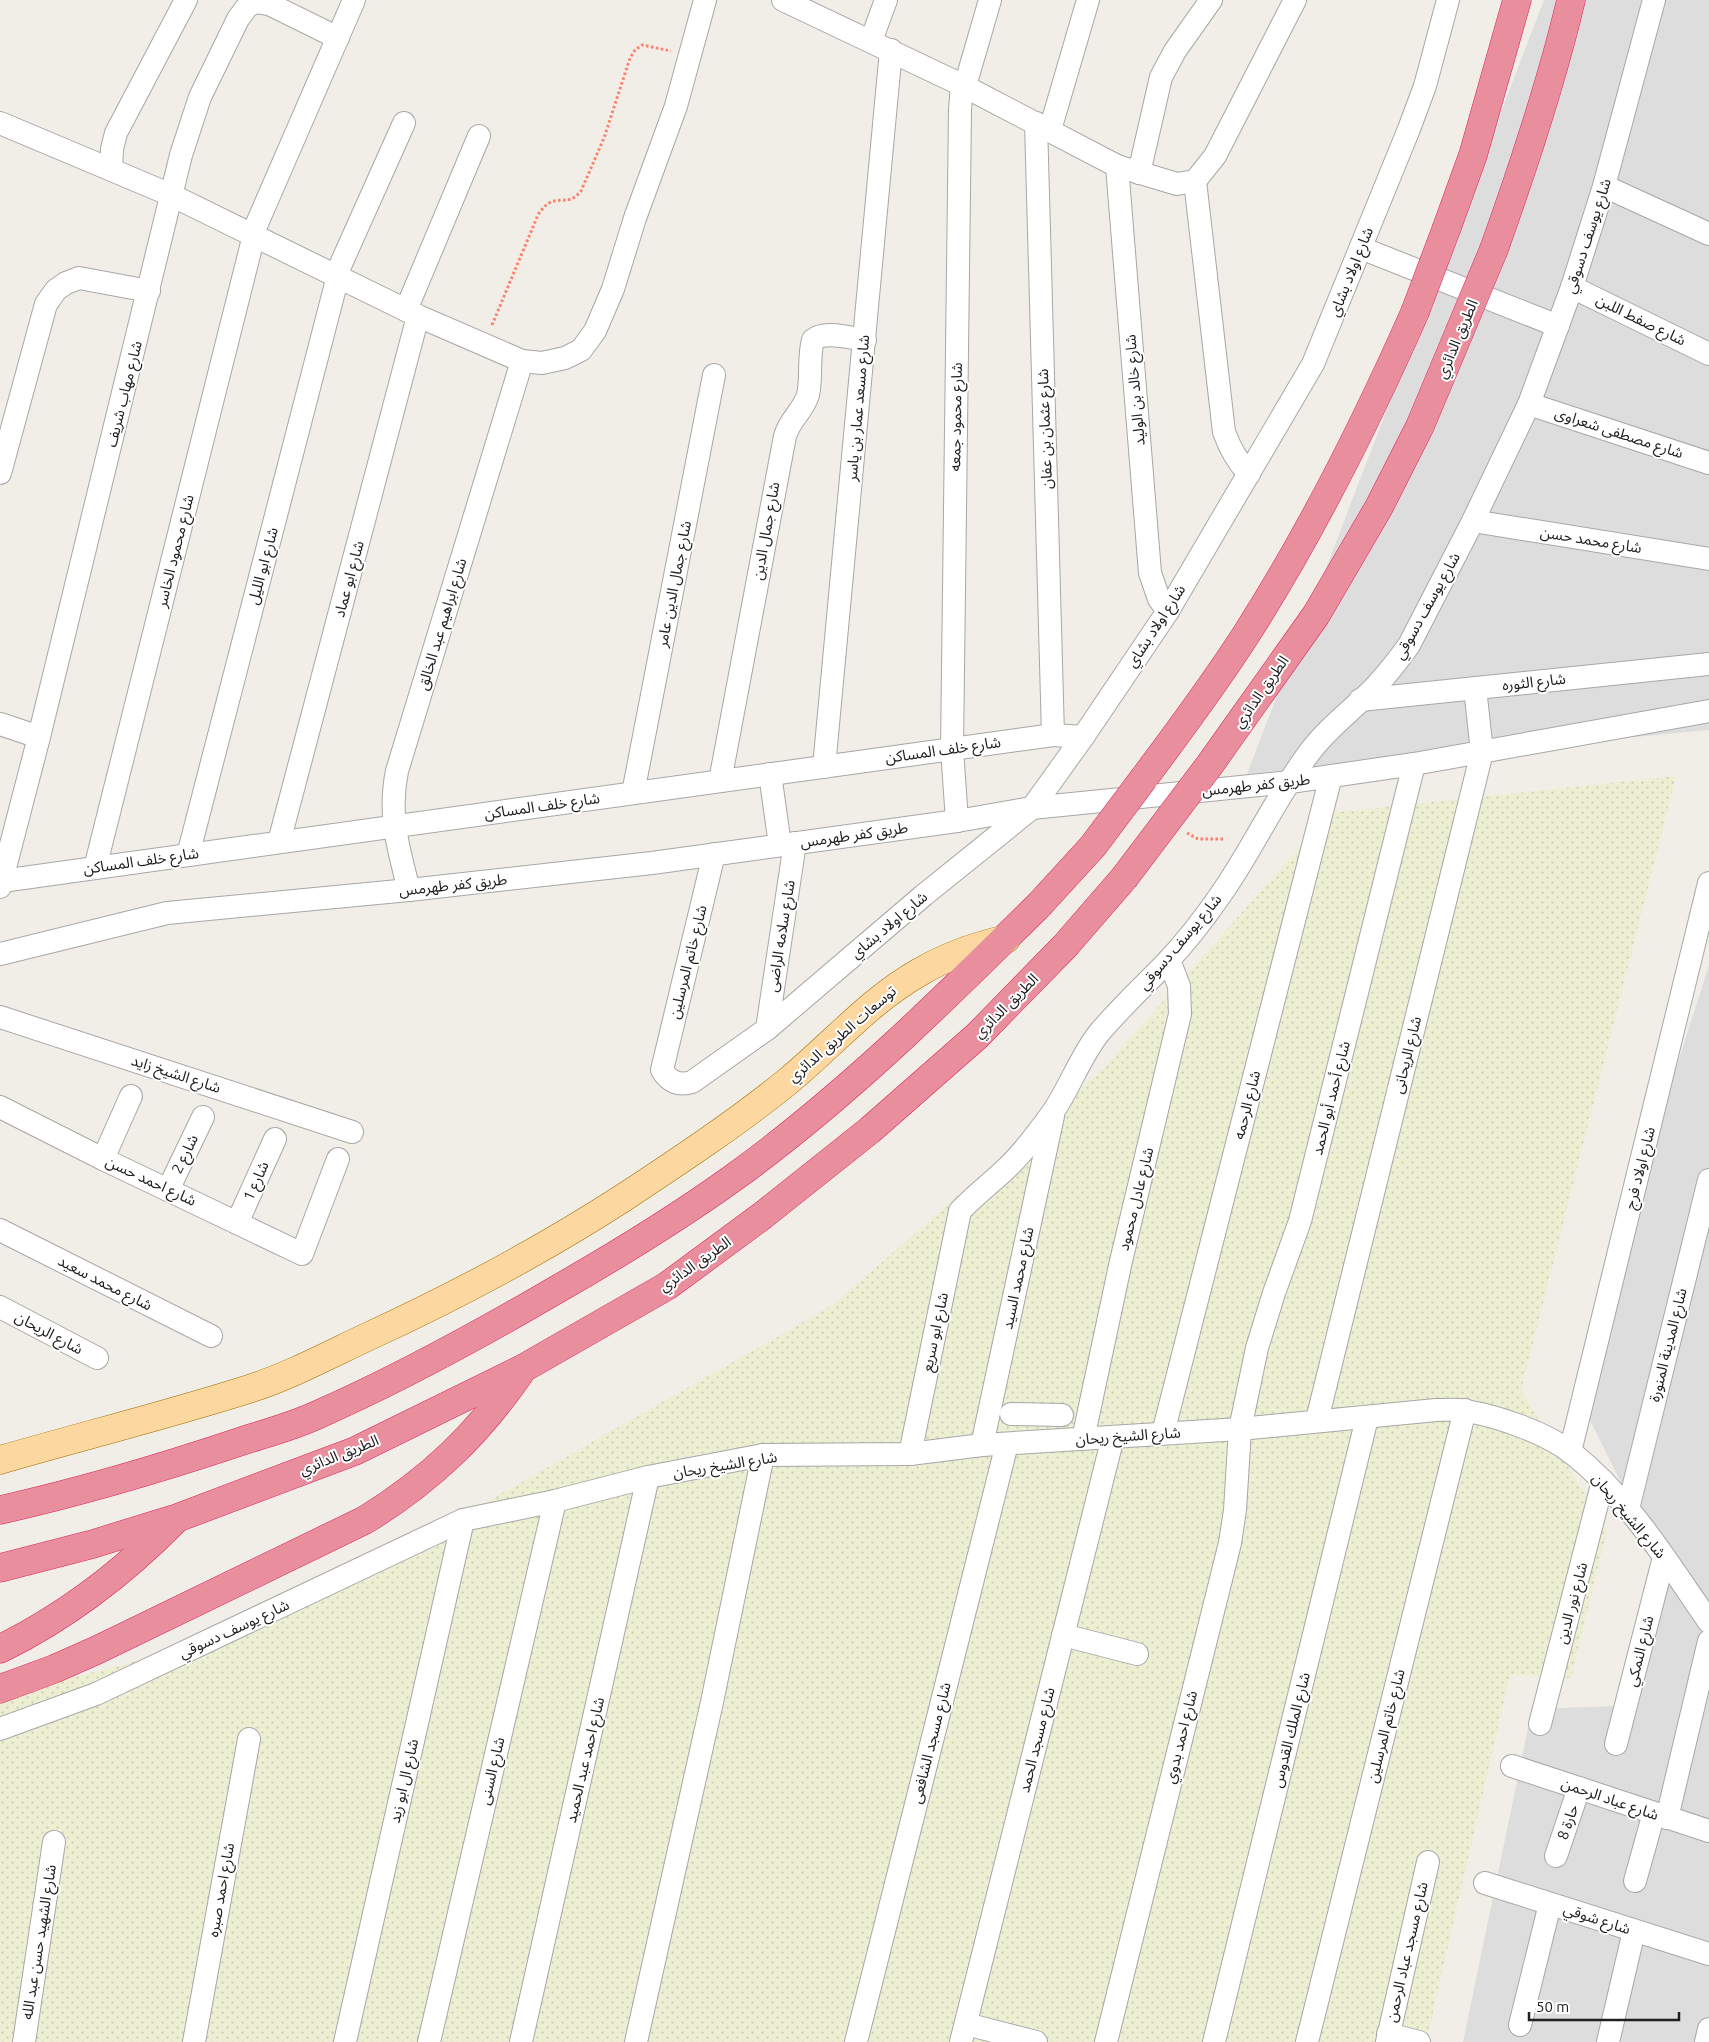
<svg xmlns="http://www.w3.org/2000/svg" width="1709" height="2042" font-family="Ubuntu,'Noto Sans Arabic',sans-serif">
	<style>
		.residential { fill: #dedddd }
		.farmland { fill: url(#farmland-dots) }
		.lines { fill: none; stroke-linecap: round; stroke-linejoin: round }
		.minor-casing { stroke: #a7a7a7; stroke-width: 24 }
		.major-casing { stroke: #9c6d00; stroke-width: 29 }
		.highway-casing { stroke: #dd255f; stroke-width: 29 }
		.path { stroke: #fb806d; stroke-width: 3; stroke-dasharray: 2.5 2.5; stroke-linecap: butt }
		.minor { stroke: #fff; stroke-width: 22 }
		.major { stroke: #fdd7a0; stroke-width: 28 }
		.highway { stroke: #e88e9c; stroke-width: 28 }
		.highway-bridge-casing { stroke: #dd255f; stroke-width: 29; stroke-linecap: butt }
		.highway-bridge { stroke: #e88e9c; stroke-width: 28 }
		.labels { text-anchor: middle; stroke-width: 4; stroke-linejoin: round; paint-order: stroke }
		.street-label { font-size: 15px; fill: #202020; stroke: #fff }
	</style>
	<defs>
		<pattern id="farmland-dots" width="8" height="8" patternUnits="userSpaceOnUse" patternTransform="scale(1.25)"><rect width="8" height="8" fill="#ecefd2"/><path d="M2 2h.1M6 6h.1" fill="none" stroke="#cacdb4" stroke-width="1.8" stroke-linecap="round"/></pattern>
	</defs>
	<rect width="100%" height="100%" fill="#f1eee7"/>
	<g class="residential">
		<polygon points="1544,0 1709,0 1709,730 1247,774"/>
		<polygon points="1709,965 1709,2042 1463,2042 1532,1709 1618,1706 1655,1551 1574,1388"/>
	</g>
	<polygon class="farmland" points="1676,776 1521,1391 1607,1530 1571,1678 1510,1675 1426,2042 0,2042 0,1696 126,1664 346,1582 833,1305 1106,1066 1330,813"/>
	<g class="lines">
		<g class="minor-casing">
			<g id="minor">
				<polyline points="783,0 962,85 1117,166 1177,184 1195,181 1215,156 1295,0"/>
				<polyline points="871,41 886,0"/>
				<polyline points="965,86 990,0"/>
				<polyline points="0,123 171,195 418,316 522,361 542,363 565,358 581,350 595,331 613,289 635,218 676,106 705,0"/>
				<polyline points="1036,123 1053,735"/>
				<polyline points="1050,130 1088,0"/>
				<polyline points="1117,166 1150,573 1159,599 1168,611"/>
				<polyline points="111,169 112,149 116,133 186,0"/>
				<polyline points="1139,173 1161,77 1175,51 1211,0"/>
				<path d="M1195 181 1224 432C1230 449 1237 461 1249 474"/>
				<polyline points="1604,186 1709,234"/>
				<polyline points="252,235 354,0"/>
				<polyline points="1361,248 1558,326"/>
				<polyline points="336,275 404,123"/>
				<polyline points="1572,287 1709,354"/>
				<polyline points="406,310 479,136"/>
				<polyline points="1529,404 1709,463"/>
				<polyline points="0,473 46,304 56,290 66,283 79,278 149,291"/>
				<polyline points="1473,521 1709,559"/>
				<polyline points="1360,700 1709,664"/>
				<polyline points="0,724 39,737"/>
				<polyline points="824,767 891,50"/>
				<polyline points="770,774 780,845"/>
				<path d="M720 781 785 436C790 419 803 411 808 395 812 377 808 358 813 340 825 330 850 338 865 340"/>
				<polyline points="633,793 714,375"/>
				<polyline points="957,821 952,749 960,110 962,85"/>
				<polyline points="279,842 418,316"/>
				<path d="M714 854 662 1070C669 1082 679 1086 692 1082L767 1029 924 895 1032 808 1083 737 1168 611 1313 364 1409 129 1425 86 1448 0"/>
				<polyline points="188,855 338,276"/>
				<polyline points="95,868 254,235"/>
				<polyline points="2,881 1053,735 1083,737"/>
				<polyline points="0,887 39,737 181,155 200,97 238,19 246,8 254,2 269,4 338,38"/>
				<path d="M409 890C398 847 388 815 397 771L522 361"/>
				<polyline points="0,954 167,913 409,890 652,863 957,821 1032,808 1290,782 1414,764 1709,711"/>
				<polyline points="0,1017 352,1132"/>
				<polyline points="767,1029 795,843"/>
				<polyline points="0,1107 103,1159 302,1254 338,1159"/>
				<polyline points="103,1159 131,1096"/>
				<polyline points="168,1190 203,1117"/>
				<polyline points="237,1223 275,1139"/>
				<polyline points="0,1230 211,1336"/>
				<polyline points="0,1307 97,1358"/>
				<polyline points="1011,1414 1062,1415"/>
				<polyline points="1317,1420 1482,752 1475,688"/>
				<polyline points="1163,1433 1331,776"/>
				<polyline points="1083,1439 1121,1261 1180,1014 1179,986 1169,960"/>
				<polyline points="982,1445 1053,1116"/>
				<polyline points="1570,1452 1709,883"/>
				<path d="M910 1454 960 1211C976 1194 994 1181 1010 1165 1026 1149 1040 1130 1053 1112 1070 1087 1080 1057 1099 1033 1120 1008 1144 986 1167 962 1186 942 1203 920 1219 897 1252 851 1275 798 1309 753 1328 727 1354 709 1376 686 1388 673 1399 659 1409 645L1473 521 1529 404 1572 287 1604 186 1654 0"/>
				<polyline points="1628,1509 1709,1180"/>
				<polyline points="1063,1635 1137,1654"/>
				<polyline points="1540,1724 1603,1481"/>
				<path d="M0 1729 96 1694 463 1520 555 1501 648 1477 763 1455 910 1454 982 1445 1240 1429 1436 1410C1446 1410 1457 1409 1466 1411 1498 1416 1546 1433 1572 1453 1629 1498 1668 1563 1709 1622"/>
				<polyline points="1616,1744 1664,1557"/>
				<polyline points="1512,1766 1709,1831"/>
				<polyline points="1667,1818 1709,1641"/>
				<polyline points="1556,1856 1579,1788"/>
				<polyline points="1635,1881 1654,1813"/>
				<polyline points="1485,1883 1709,1954"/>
				<polyline points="966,2024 1036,2042"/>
				<polyline points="1520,2025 1550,1904"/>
				<polyline points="1388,2034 1419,2042"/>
				<polyline points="24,2042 54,1842"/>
				<polyline points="194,2042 249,1739"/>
				<polyline points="345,2042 463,1520"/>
				<polyline points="429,2042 555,1501"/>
				<polyline points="521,2042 648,1477"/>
				<polyline points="636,2042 712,1702 763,1455"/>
				<polyline points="856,2042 1007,1444"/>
				<polyline points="961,2042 1113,1437"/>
				<polyline points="1106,2042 1230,1543 1235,1510 1240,1429 1257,1348 1274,1293 1300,1221 1414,764"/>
				<polyline points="1214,2042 1367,1418"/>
				<polyline points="1307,2042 1465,1410"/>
				<polyline points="1387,2042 1428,1862"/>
				<polyline points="1608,2042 1634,1931"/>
				<polyline points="1706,2042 1709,2029"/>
			</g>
		</g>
		<g class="major-casing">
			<path id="major" d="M0 1460C83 1436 167 1415 249 1389 289 1376 327 1356 365 1338 454 1297 541 1251 623 1198 679 1161 735 1124 787 1082 831 1046 870 1000 920 972 947 956 976 946 1006 939"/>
		</g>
		<g class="highway-casing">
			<g id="highway">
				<polyline points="1447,227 1473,155 1517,0"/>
				<path d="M1494 249C1523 168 1551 85 1571 0"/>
				<polyline points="1211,763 1316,615 1379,507 1420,426 1459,333"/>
				<path d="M1144 778C1180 730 1215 683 1247 633 1312 531 1366 423 1415 312"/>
				<path d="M0 1510C80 1492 158 1469 236 1443 263 1434 291 1427 317 1415 399 1379 479 1335 556 1290 617 1255 676 1219 733 1178 844 1098 942 1001 1039 905"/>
				<polyline points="0,1568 93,1544 177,1518 355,1451 522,1369 667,1286 762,1216 870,1130 977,1036 1065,946 1124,878"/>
				<path d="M0 1649C67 1616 123 1573 175 1520"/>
				<path d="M0 1689 54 1669 97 1650 365 1520C430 1480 477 1435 520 1373"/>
			</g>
		</g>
		<g class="path">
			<path d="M492 325 538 215C554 189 566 210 581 191L604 138 630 58 635 50 642 45 671 51"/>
			<polyline points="1187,833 1198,839 1225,839"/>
		</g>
		<use href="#minor" class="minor"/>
		<use href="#major" class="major"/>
		<use href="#highway" class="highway"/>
		<g class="highway-bridge-casing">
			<g id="highway-bridge">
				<polyline points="1415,312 1447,227"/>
				<polyline points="1459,333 1494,249"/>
				<polyline points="1124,878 1211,763"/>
				<polyline points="1039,905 1093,846 1144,778"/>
			</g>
		</g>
		<use href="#highway-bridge" class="highway-bridge"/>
	</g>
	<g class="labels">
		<g class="street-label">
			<text transform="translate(1588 236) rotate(-72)" y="5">شارع يوسف دسوقي</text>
			<text transform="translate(1351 272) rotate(-68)" y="5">شارع اولاد بشاي</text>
			<text transform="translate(1641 320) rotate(26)" y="5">شارع صفط اللبن</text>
			<text transform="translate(1457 339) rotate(-67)" y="5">الطريق الدائري</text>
			<text transform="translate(1135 390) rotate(-95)" y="5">شارع خالد بن الوليد</text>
			<text transform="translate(124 394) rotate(-76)" y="5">شارع مهاب شريف</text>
			<text transform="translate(858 408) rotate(-85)" y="5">شارع مسعد عمار بن ياسر</text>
			<text transform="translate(956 417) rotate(-89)" y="5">شارع محمود جمعه</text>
			<text transform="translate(1045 429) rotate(-92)" y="5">شارع عثمان بن عفان</text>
			<text transform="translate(1619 433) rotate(18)" y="5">شارع مصطفى شعراوى</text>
			<text transform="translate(766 531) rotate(-80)" y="5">شارع جمال الدين</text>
			<text transform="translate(1591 540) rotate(9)" y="5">شارع محمد حسن</text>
			<text transform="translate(175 551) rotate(-76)" y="5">شارع محمود الخاسر</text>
			<text transform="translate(263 566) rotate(-75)" y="5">شارع ابو الليل</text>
			<text transform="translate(349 579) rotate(-75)" y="5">شارع ابو عماد</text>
			<text transform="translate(674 584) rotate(-79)" y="5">شارع جمال الدين عامر</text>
			<text transform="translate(1427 606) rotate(-61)" y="5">شارع يوسف دسوقي</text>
			<text transform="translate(442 624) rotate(-73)" y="5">شارع ابراهيم عبد الخالق</text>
			<text transform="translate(1156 626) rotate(-57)" y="5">شارع اولاد بشاي</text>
			<text transform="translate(1534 682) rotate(-6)" y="5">شارع الثوره</text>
			<text transform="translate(1261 692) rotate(-55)" y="5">الطريق الدائري</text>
			<text transform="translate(943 750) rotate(-8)" y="5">شارع خلف المساكن</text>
			<text transform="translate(1256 785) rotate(-6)" y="5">طريق كفر طهرمس</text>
			<text transform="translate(542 806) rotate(-8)" y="5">شارع خلف المساكن</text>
			<text transform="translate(854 835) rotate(-8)" y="5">طريق كفر طهرمس</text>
			<text transform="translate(141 861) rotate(-8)" y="5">شارع خلف المساكن</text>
			<text transform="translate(453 885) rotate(-6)" y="5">طريق كفر طهرمس</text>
			<text transform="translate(889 925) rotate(-40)" y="5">شارع اولاد بشاي</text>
			<text transform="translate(781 936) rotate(-81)" y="5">شارع سلامه الراضى</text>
			<text transform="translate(1180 942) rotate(-50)" y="5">شارع يوسف دسوقي</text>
			<text transform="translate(688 962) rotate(-76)" y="5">شارع خاتم المرسلين</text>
			<text transform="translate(1006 1006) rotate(-45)" y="5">الطريق الدائري</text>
			<text transform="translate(842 1034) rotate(-41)" y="5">توسعات الطريق الدائري</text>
			<text transform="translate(1407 1055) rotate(-76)" y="5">شارع الريحانى</text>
			<text transform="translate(176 1074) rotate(18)" y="5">شارع الشيخ زايد</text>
			<text transform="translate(1331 1098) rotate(-76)" y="5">شارع أحمد أبو الحمد</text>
			<text transform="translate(1247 1105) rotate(-76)" y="5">شارع الرحمه</text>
			<text transform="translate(185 1154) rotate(-64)" y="5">شارع 2</text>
			<text transform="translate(1640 1168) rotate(-76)" y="5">شارع اولاد فرج</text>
			<text transform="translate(151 1181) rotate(25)" y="5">شارع احمد حسن</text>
			<text transform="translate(256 1181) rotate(-66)" y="5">شارع 1</text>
			<text transform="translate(1136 1199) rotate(-76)" y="5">شارع عادل محمود</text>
			<text transform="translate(695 1264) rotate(-35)" y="5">الطريق الدائري</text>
			<text transform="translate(1018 1278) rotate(-78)" y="5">شارع محمد السيد</text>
			<text transform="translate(105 1283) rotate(27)" y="5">شارع محمد سعيد</text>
			<text transform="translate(935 1332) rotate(-78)" y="5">شارع ابو سريع</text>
			<text transform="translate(49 1333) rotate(28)" y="5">شارع الريحان</text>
			<text transform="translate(1668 1345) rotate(-76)" y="5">شارع المدينة المنورة</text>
			<text transform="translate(1128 1436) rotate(-4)" y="5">شارع الشيخ ريحان</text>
			<text transform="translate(339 1455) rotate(-22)" y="5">الطريق الدائري</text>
			<text transform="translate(725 1465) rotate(-9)" y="5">شارع الشيخ ريحان</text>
			<text transform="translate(1629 1516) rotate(50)" y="5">شارع الشيخ ريحان</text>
			<text transform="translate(1572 1603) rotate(-75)" y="5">شارع نور الدين</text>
			<text transform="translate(234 1629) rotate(-25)" y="5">شارع يوسف دسوقي</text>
			<text transform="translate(1640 1651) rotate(-76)" y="5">شارع النمكي</text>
			<text transform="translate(1386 1726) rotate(-76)" y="5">شارع خاتم المرسلين</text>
			<text transform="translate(1291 1730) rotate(-76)" y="5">شارع الملك القدوس</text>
			<text transform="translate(1181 1737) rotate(-76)" y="5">شارع احمد بدوي</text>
			<text transform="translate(1037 1740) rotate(-76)" y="5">شارع مسجد الحمد</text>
			<text transform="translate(931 1743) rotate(-76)" y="5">شارع مسجد الشافعى</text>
			<text transform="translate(585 1760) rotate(-77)" y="5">شارع احمد عبد الحميد</text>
			<text transform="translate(492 1771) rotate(-77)" y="5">شارع السنى</text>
			<text transform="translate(404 1781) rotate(-77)" y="5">شارع ال ابو زيد</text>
			<text transform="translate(1610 1799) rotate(19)" y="5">شارع عباد الرحمن</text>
			<text transform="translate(1568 1822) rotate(-71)" y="5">حارة 8</text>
			<text transform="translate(221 1890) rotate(-80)" y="5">شارع احمد صبره</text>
			<text transform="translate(1597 1919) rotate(18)" y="5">شارع شوقي</text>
			<text transform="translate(39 1942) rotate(-81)" y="5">شارع الشهيد حسن عبد الله</text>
			<text transform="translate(1407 1952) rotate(-77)" y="5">شارع مسجد عباد الرحمن</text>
		</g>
	</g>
	<path d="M1529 2012v8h150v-8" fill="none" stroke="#202020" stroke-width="2.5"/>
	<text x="1536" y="2012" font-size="15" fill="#202020" stroke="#ffffff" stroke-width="4" paint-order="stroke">50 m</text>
</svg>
